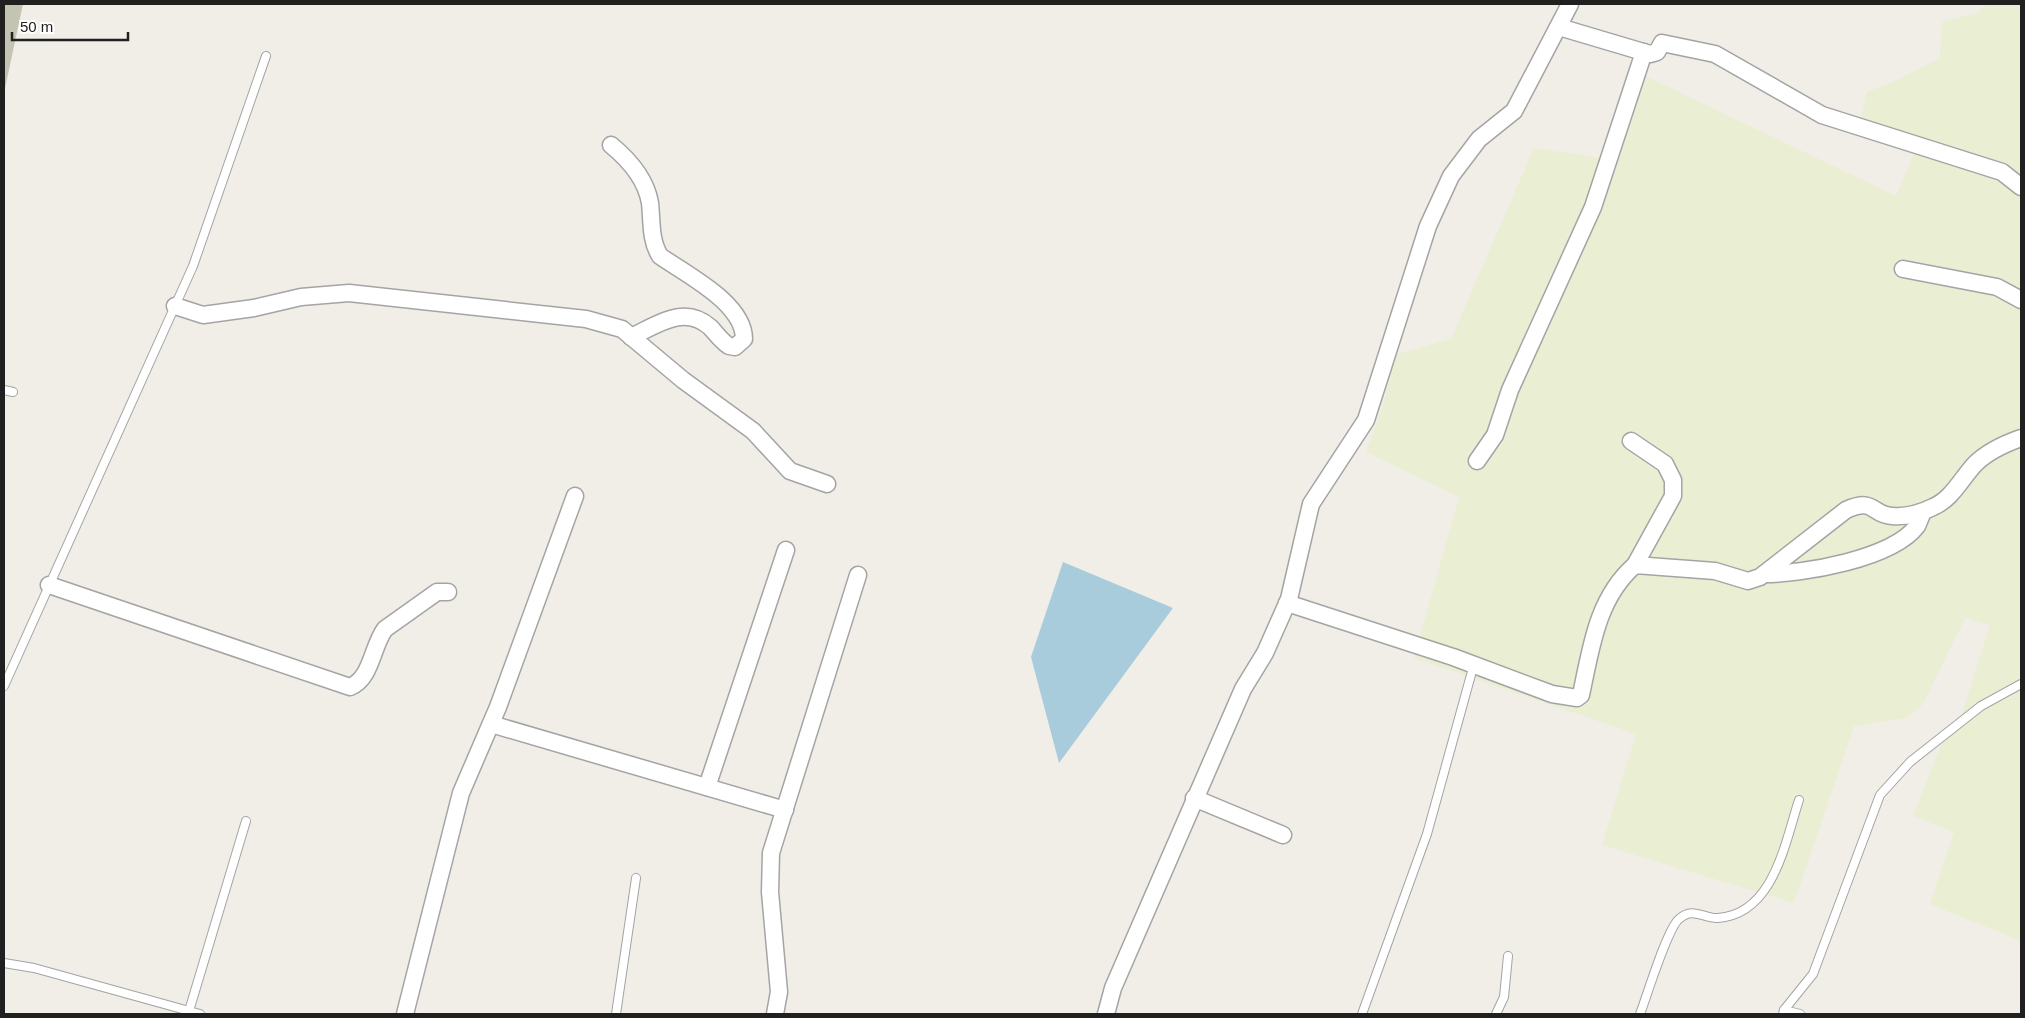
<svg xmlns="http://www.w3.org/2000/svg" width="2025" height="1018" font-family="Helvetica,sans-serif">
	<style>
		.construction { fill: #c3c4b2 }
		.farmland { fill: #eaeed3 }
		.water { fill: #a9ccdc }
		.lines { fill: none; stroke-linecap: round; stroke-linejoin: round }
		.service-casing { stroke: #a4a4a4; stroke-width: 10 }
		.minor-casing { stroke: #a4a4a4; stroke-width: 19 }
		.service { stroke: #fff; stroke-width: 8 }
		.minor { stroke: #fff; stroke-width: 16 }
	</style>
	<rect width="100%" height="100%" fill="#f0eee7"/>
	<polygon class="construction" points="4,4 23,4 4,93"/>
	<polygon class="farmland" points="1986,4 2021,4 2021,941 1930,904 1954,832 1913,816 1942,743 1959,723 1990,625 1965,618 1923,704 1907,718 1854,726 1794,903 1602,845 1636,734 1414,658 1459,497 1366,452 1384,403 1395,355 1451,339 1534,148 1607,159 1637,72 1896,196 1921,137 1860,122 1867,92 1897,80 1940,58 1942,22 1978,13"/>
	<polygon class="water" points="1063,562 1173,608 1059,763 1031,657"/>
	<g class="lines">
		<g class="service-casing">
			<g id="service">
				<polyline points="4,390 13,392"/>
				<polyline points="4,686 193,266 266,56"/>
				<polyline points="4,963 34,968 200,1014"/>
				<polyline points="1784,1010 1800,1014"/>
				<polyline points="189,1011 246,821"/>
				<polyline points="616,1014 636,878"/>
				<polyline points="1362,1014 1427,834 1474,664"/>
				<polyline points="1496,1014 1504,997 1508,956"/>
				<path d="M1640 1014C1647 996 1667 929 1679 919 1693 906 1704 919 1718 918 1774 914 1785 842 1799 800"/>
				<polyline points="1783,1014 1784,1010 1813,974 1880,795 1910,762 1981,706 2021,684"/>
			</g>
		</g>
		<g class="minor-casing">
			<g id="minor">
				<polyline points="1559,27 1650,54 1657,52 1662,43 1715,54 1822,115 2002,172 2021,187"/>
				<path d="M611 145C628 159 646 179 650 203 652 221 650 240 660 256 687 275 744 303 744 339L735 347 729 346C721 341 716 333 710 327 684 304 657 325 631 337"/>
				<polyline points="1903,269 1997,287 2021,300"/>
				<polyline points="175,306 203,315 254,308 301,297 349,293 586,319 622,329 683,380 753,431 790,471 827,484"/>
				<polyline points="1631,441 1665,464 1673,480 1673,496 1635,565"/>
				<polyline points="1477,461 1495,435 1510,390 1593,207 1644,52"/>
				<path d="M1764 574C1803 574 1892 559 1917 526 1919 522 1921 516 1923 512"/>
				<path d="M49 585 350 687C372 678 372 646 385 629L437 592H448"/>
				<path d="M1287 603 1453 657 1552 694 1577 698 1581 695C1591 648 1597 598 1635 565L1715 571 1748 581 1760 577 1846 510C1875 497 1871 515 1892 516 1906 517 1921 513 1933 507 1952 499 1961 479 1975 464 1988 451 2004 444 2021 438"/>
				<polyline points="491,724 785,810"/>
				<polyline points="707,787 786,550"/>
				<polyline points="1194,798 1283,835"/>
				<polyline points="405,1014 461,793 498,707 575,496"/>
				<polyline points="775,1014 779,992 770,892 771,853 858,575"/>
				<polyline points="1106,1014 1113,988 1243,689 1265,653 1289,599 1311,504 1366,420 1428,226 1451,176 1479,139 1514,111 1570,4"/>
			</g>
		</g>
		<use href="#service" class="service"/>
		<use href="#minor" class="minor"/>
	</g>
	<rect width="2025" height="1018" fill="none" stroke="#202020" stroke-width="10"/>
	<path d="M12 32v8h116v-8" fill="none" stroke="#202020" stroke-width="2.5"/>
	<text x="20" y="32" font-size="15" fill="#202020" stroke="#ffffff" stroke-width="4" paint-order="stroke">50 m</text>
</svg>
